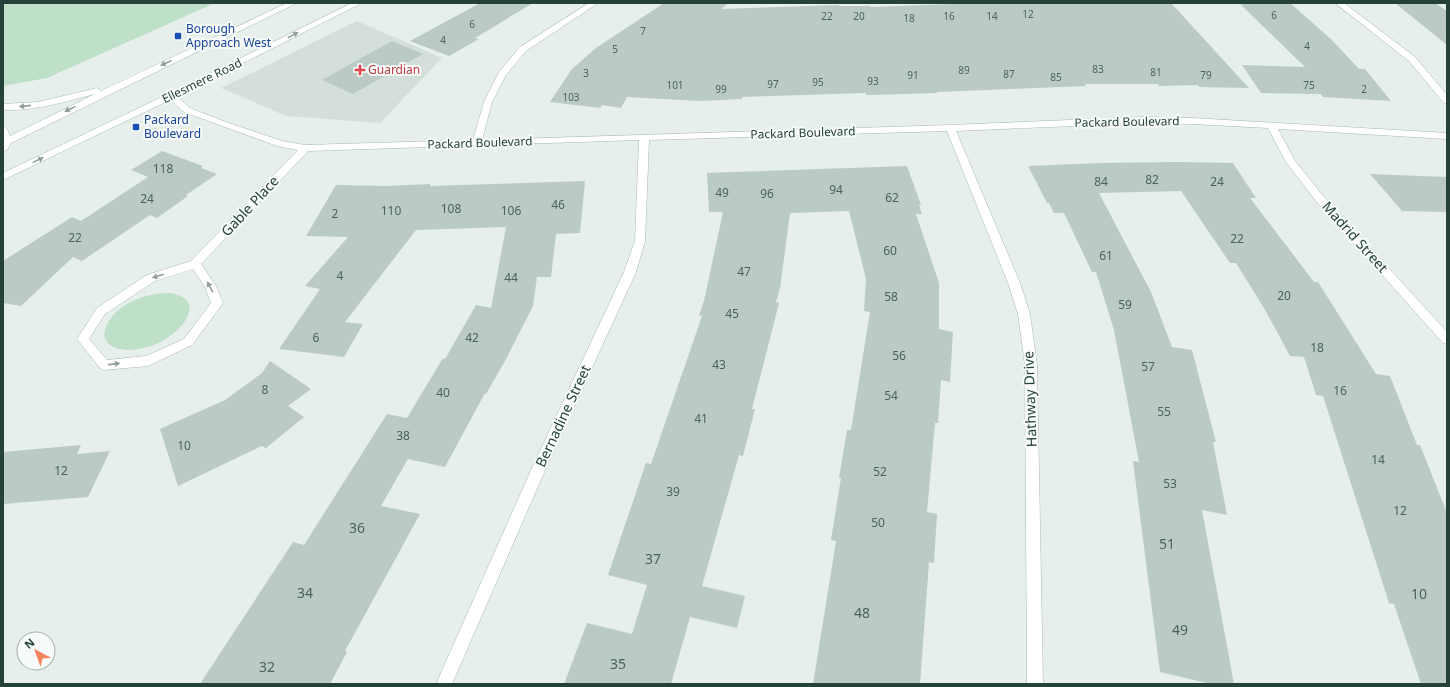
<svg xmlns="http://www.w3.org/2000/svg" width="1450" height="687" font-family="'Noto Sans',sans-serif">
	<style>
		.built { fill: #d4dfda }
		.green { fill: #bfe0c8 }
		.building { fill: #bbcac4 }
		.lines { fill: none; stroke-linecap: round; stroke-linejoin: round }
		.street-casing { stroke: #a8b8b2; stroke-width: 1 }
		.secondary-casing { stroke: #a4bbb3; stroke-width: 1 }
		.street { fill: #fff; fill-rule: evenodd }
		.secondary { fill: #fff; fill-rule: evenodd }
		.oneway { fill: #92a09c }
		.transit-dot { fill: #1a4fb4; stroke: #f7fbf9; stroke-width: 1.5 }
		.health-dot { fill: #e0444e; stroke: #f7fbf9; stroke-width: 1.5 }
		.labels { text-anchor: middle; stroke-width: 4; stroke-linejoin: round; paint-order: stroke }
		.far-number-label { font-size: 10px; fill: #4a645c }
		.far-transit-label { font-size: 12px; fill: #164399; stroke: #f7fbf9; text-anchor: start }
		.far-health-label { font-size: 12px; fill: #be3a42; stroke: #f7fbf9; text-anchor: start }
		.far-street-label { font-size: 12px; fill: #24423a; stroke: #f7fbf9 }
		.number-label { font-size: 12px; fill: #4a645c }
		.street-label { font-size: 14px; fill: #24423a; stroke: #f7fbf9 }
		.near-number-label { font-size: 14px; fill: #4a645c }
	</style>
	<rect width="100%" height="100%" fill="#e6efeb"/>
	<polygon class="built" points="357,21 442,58 380,123 286,116 221,88"/>
	<g class="green">
		<polygon points="3,3 215,3 47,78 3,86"/>
		<path d="M169 293C205 298 187 326 167 338 156 346 140 350 126 350 120 349 112 348 107 342 103 337 104 331 107 325 117 303 146 293 169 293Z"/>
	</g>
	<g class="building">
		<polygon points="480,3 533,3 475,38 479,39 449,56 410,41"/>
		<polygon points="664,3 729,3 721,9 839,5 839,6 870,6 870,7 980,3 1171,3 1249,88 1199,87 1198,85 1159,86 1158,84 1085,84 1086,86 937,92 937,93 872,95 866,95 866,93 742,97 742,99 700,101 627,97 621,108 602,105 600,108 550,102 572,69 596,48"/>
		<polygon points="1239,3 1290,3 1332,40 1359,69 1365,69 1391,101 1323,97 1321,94 1261,93 1242,65 1305,67"/>
		<polygon points="1395,3 1435,3 1447,11 1447,45"/>
		<polygon points="392,41 423,54 353,94 322,80"/>
		<polygon points="162,151 203,166 201,168 217,174 186,195 188,196 157,218 150,215 82,261 73,257 21,306 3,303 3,261 72,217 81,221 148,177 131,170"/>
		<polygon points="1177,162 1233,163 1256,198 1250,198 1314,282 1318,282 1376,374 1390,376 1417,445 1420,445 1447,513 1447,684 1421,684 1394,604 1389,603 1323,396 1316,395 1304,357 1290,356 1264,308 1236,263 1230,263 1181,191 1099,193 1151,292 1172,347 1192,350 1216,442 1213,442 1227,515 1202,510 1234,684 1211,684 1160,672 1133,461 1139,462 1114,330 1096,272 1092,272 1064,213 1054,213 1049,203 1047,203 1028,166 1099,163"/>
		<polygon points="907,166 921,205 919,205 922,214 916,214 939,283 939,329 953,332 950,382 941,380 938,423 935,423 927,512 937,514 934,563 929,562 920,684 813,684 836,541 831,540 841,478 839,478 847,430 851,430 870,312 864,311 866,279 849,211 790,213 780,288 776,302 779,303 752,409 755,409 743,456 739,455 702,586 745,596 737,628 690,617 671,684 564,684 587,623 632,634 647,585 608,575 646,463 651,464 702,316 699,315 704,301 723,212 709,212 707,173"/>
		<polygon points="1370,174 1447,177 1447,212 1402,211"/>
		<polygon points="585,181 580,233 556,234 551,277 537,277 533,306 505,361 486,394 485,393 445,467 408,459 381,506 420,514 345,651 347,652 330,684 200,684 293,542 304,545 387,414 407,418 443,358 445,359 476,305 491,308 506,227 416,230 345,322 363,324 344,357 279,349 320,289 305,286 348,237 306,236 336,185 386,186 430,184 430,186"/>
		<polygon points="270,361 311,389 288,406 304,417 266,448 262,446 178,486 160,429 225,400 262,373"/>
		<polygon points="81,445 77,454 110,451 88,497 3,504 3,452"/>
	</g>
	<g class="lines">
		<g class="street-casing">
			<g id="street">
				<path d="M589 3H598L526 51 506 75 492 102 482 140 950 125 1142 117 1193 118 1447 133V139L1278 129 1295 161 1324 197 1447 332V344L1443 343 1316 201 1286 162 1268 128 1193 124 1142 123 956 131 1020 283 1030 314 1037 365 1043 684H1027L1025 365 1018 314 1008 283 947 131 649 140 645 241 636 272 546 468 452 684H436L532 468 624 272 635 241 639 140 308 151 201 264 216 286 223 303 192 345 148 366 104 370 100 368 77 339 97 308 147 275 191 261 298 150 277 146 184 112 168 98 167 96 168 94H174L190 108 223 121 282 141 305 145 473 140 484 102 499 72 520 47ZM193 269 205 287 211 303 184 339 146 356 107 360 89 339 105 314 155 281Z"/>
				<polygon points="1335,3 1344,3 1415,57 1447,95 1447,104 1444,103 1409,61"/>
			</g>
		</g>
		<g class="secondary-casing">
			<g id="secondary">
				<path d="M287 3H297L11 143 7 150 3 151V126L6 127 10 136 95 94C64 102 35 111 3 110V104L38 102 97 88 101 91Z"/>
				<polygon points="352,3 362,3 174,98 3,180 3,173 168,94"/>
			</g>
		</g>
		<use href="#street" class="street"/>
		<use href="#secondary" class="secondary"/>
	</g>
	<defs><path id="oneway-solid" d="M-6-.8H1V-3.2L6.5 0L1 3.2V.8H-6Z"/></defs>
	<g class="oneway">
		<use href="#oneway-solid" transform="translate(293 35) rotate(-27)"/>
		<use href="#oneway-solid" transform="translate(166 63) rotate(155)"/>
		<use href="#oneway-solid" transform="translate(25 106) rotate(174)"/>
		<use href="#oneway-solid" transform="translate(70 109) rotate(154)"/>
		<use href="#oneway-solid" transform="translate(38 160) rotate(-26)"/>
		<use href="#oneway-solid" transform="translate(158 276) rotate(162)"/>
		<use href="#oneway-solid" transform="translate(210 287) rotate(-117)"/>
		<use href="#oneway-solid" transform="translate(114 364) rotate(-6)"/>
	</g>
	<g class="transit-dot">
		<rect x="174" y="32" width="8" height="8" rx="2"/>
		<rect x="132" y="123" width="8" height="8" rx="2"/>
	</g>
	<path class="health-dot" d="M358 64h4v4h4v4h-4v4h-4v-4h-4v-4h4z"/>
	<g class="labels">
		<g class="far-number-label">
			<text x="1028" y="18">12</text>
			<text x="1274" y="19">6</text>
			<text x="827" y="20">22</text>
			<text x="859" y="20">20</text>
			<text x="949" y="20">16</text>
			<text x="992" y="20">14</text>
			<text x="909" y="22">18</text>
			<text x="472" y="28">6</text>
			<text x="643" y="35">7</text>
			<text x="443" y="44">4</text>
			<text x="1307" y="50">4</text>
			<text x="615" y="53">5</text>
			<text x="1098" y="73">83</text>
			<text x="964" y="74">89</text>
			<text x="1156" y="76">81</text>
			<text x="586" y="77">3</text>
			<text x="1009" y="78">87</text>
			<text x="913" y="79">91</text>
			<text x="1206" y="79">79</text>
			<text x="1056" y="81">85</text>
			<text x="873" y="85">93</text>
			<text x="818" y="86">95</text>
			<text x="773" y="88">97</text>
			<text x="675" y="89">101</text>
			<text x="1309" y="89">75</text>
			<text x="721" y="93">99</text>
			<text x="1364" y="93">2</text>
			<text x="571" y="101">103</text>
		</g>
		<g class="far-transit-label">
			<text x="186" y="33">Borough<tspan x="186" dy="14">Approach West</tspan></text>
			<text x="144" y="124">Packard<tspan x="144" dy="14">Boulevard</tspan></text>
		</g>
		<g class="far-health-label">
			<text x="368" y="74">Guardian</text>
		</g>
		<g class="far-street-label">
			<text transform="translate(202 81) rotate(-26)" y="4">Ellesmere Road</text>
			<text transform="translate(1127 122) rotate(-1)" y="4">Packard Boulevard</text>
			<text transform="translate(803 133) rotate(-2)" y="4">Packard Boulevard</text>
			<text transform="translate(480 143) rotate(-2)" y="4">Packard Boulevard</text>
		</g>
		<g class="number-label">
			<text x="163" y="173">118</text>
			<text x="1152" y="184">82</text>
			<text x="1101" y="186">84</text>
			<text x="1217" y="186">24</text>
			<text x="836" y="194">94</text>
			<text x="722" y="197">49</text>
			<text x="767" y="198">96</text>
			<text x="892" y="202">62</text>
			<text x="147" y="203">24</text>
			<text x="558" y="209">46</text>
			<text x="451" y="213">108</text>
			<text x="391" y="215">110</text>
			<text x="511" y="215">106</text>
			<text x="335" y="218">2</text>
			<text x="75" y="242">22</text>
			<text x="1237" y="243">22</text>
			<text x="890" y="255">60</text>
			<text x="1106" y="260">61</text>
			<text x="744" y="276">47</text>
			<text x="340" y="280">4</text>
			<text x="511" y="282">44</text>
			<text x="1284" y="300">20</text>
			<text x="891" y="301">58</text>
			<text x="1125" y="309">59</text>
			<text x="732" y="318">45</text>
			<text x="316" y="342">6</text>
			<text x="472" y="342">42</text>
			<text x="1317" y="352">18</text>
			<text x="899" y="360">56</text>
			<text x="719" y="369">43</text>
			<text x="1148" y="371">57</text>
			<text x="265" y="394">8</text>
			<text x="1340" y="395">16</text>
			<text x="443" y="397">40</text>
			<text x="891" y="400">54</text>
			<text x="1164" y="416">55</text>
			<text x="701" y="423">41</text>
			<text x="403" y="440">38</text>
			<text x="184" y="450">10</text>
			<text x="1378" y="464">14</text>
			<text x="61" y="475">12</text>
			<text x="880" y="476">52</text>
			<text x="1170" y="488">53</text>
			<text x="673" y="496">39</text>
			<text x="1400" y="515">12</text>
			<text x="878" y="527">50</text>
		</g>
		<g class="street-label">
			<text transform="translate(250 206) rotate(-47)" y="5">Gable Place</text>
			<text transform="translate(1355 237) rotate(48)" y="5">Madrid Street</text>
			<text transform="translate(1030 399) rotate(-92)" y="5">Hathway Drive</text>
			<text transform="translate(563 416) rotate(-65)" y="5">Bernadine Street</text>
		</g>
		<g class="near-number-label">
			<text x="357" y="533">36</text>
			<text x="1167" y="549">51</text>
			<text x="653" y="564">37</text>
			<text x="305" y="598">34</text>
			<text x="1419" y="599">10</text>
			<text x="862" y="618">48</text>
			<text x="1180" y="635">49</text>
			<text x="618" y="669">35</text>
			<text x="267" y="672">32</text>
		</g>
	</g>
	<rect width="1450" height="687" fill="none" stroke="#24423a" stroke-width="8"/>
	<g transform="translate(36 651) rotate(319)"><circle r="19" fill="#f7fbf9" stroke="#a3b1ad"/>
	<path d="M0-3L7 15L0 10L-7 15Z" fill="#f4845f"/>
	<text y="-6" font-size="11" font-weight="bold" text-anchor="middle" fill="#24423a">N</text>
	</g>
</svg>
